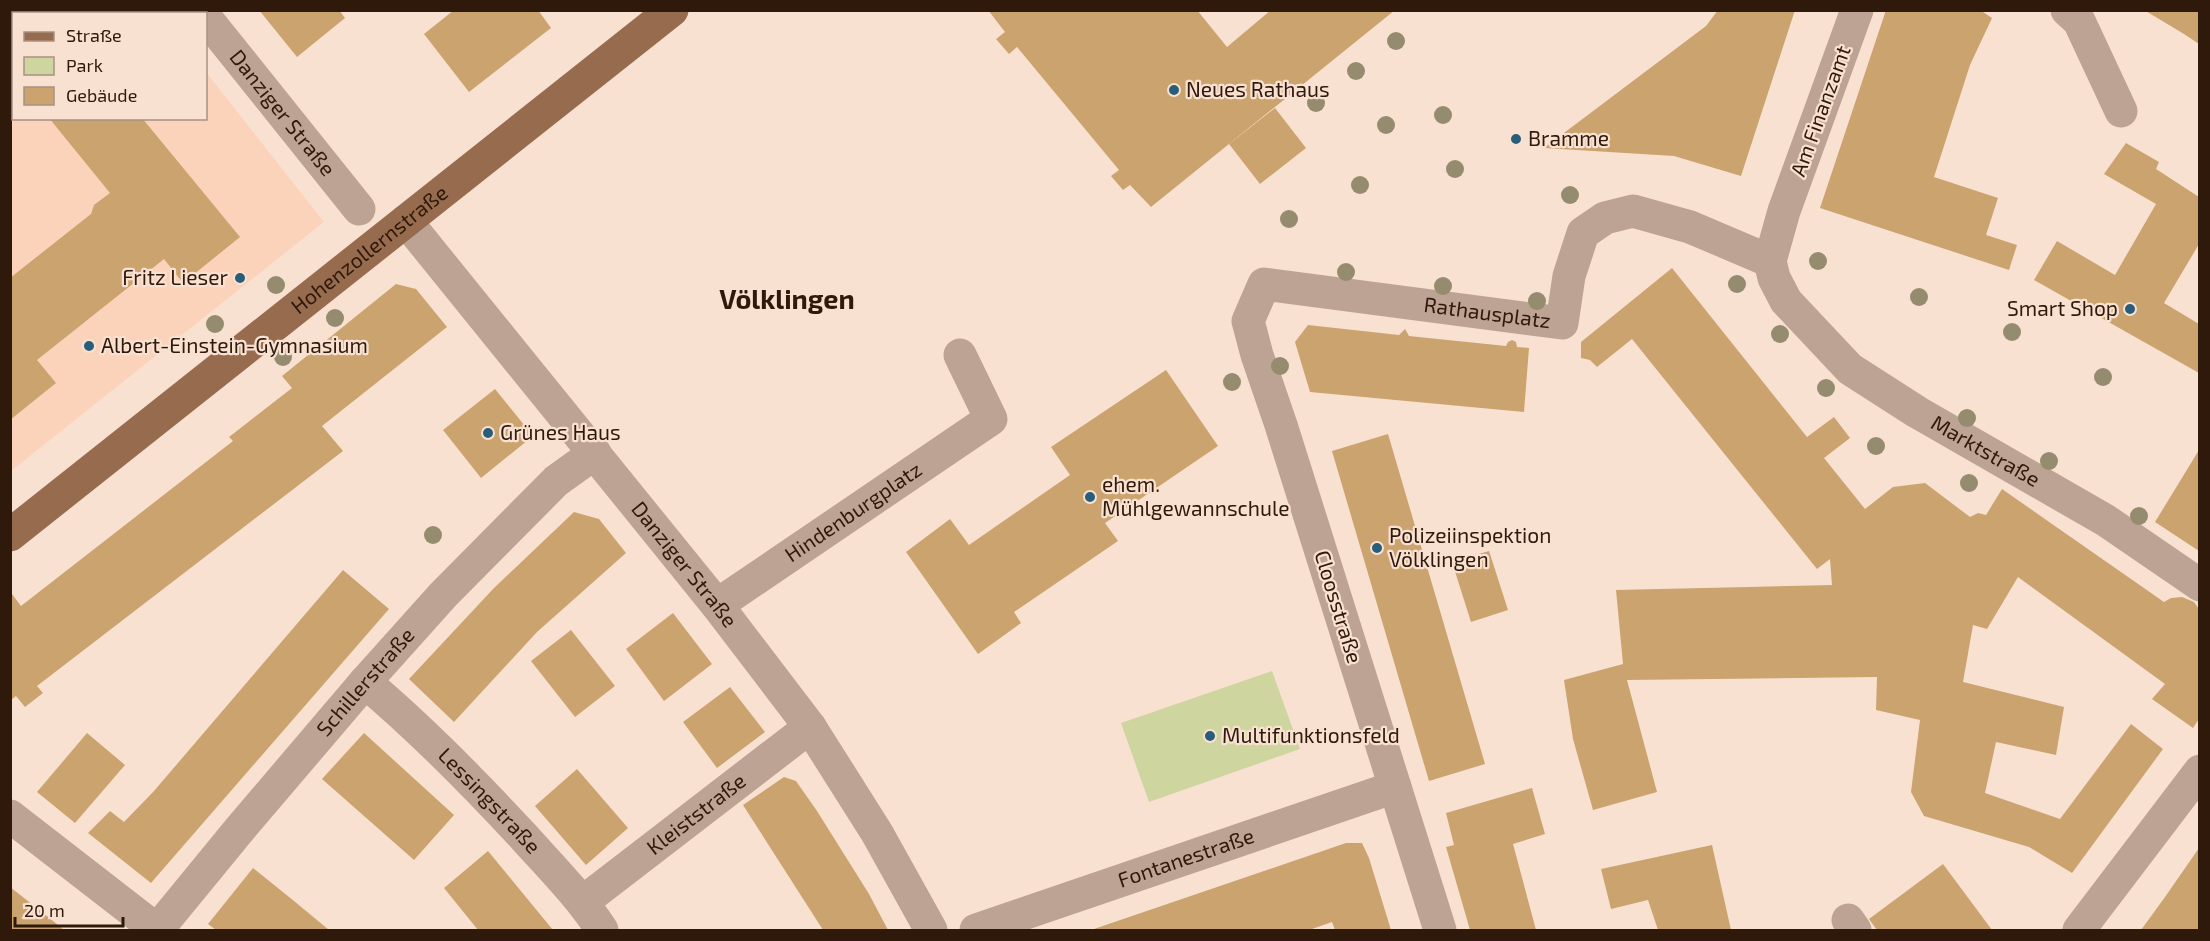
<svg xmlns="http://www.w3.org/2000/svg" width="2210" height="941" font-family="'Exo 2',sans-serif">
	<style>
		.built { fill: #fbd3ba }
		.green { fill: #cfd59f }
		.building { fill: #cba36f }
		.lines { fill: none; stroke-linecap: round; stroke-linejoin: round }
		.minor { stroke: #bda394; stroke-width: 33 }
		.major { stroke: #976b4e; stroke-width: 33 }
		.tree { fill: #958c70 }
		.poi-dot { fill: #285e79; stroke: #f9e1d2; stroke-width: 2 }
		.labels { text-anchor: middle; stroke-width: 4.5; stroke-linejoin: round; paint-order: stroke }
		.poi-label { font-size: 21px; fill: #2e190a; stroke: #f9e1d2; text-anchor: start }
		.street-label { font-size: 21px; fill: #2e190a; stroke: #f9e1d2 }
		.district-label { font-size: 27px; font-weight: bold; fill: #2e190a; stroke: #f9e1d2 }
	</style>
	<rect width="100%" height="100%" fill="#f9e1d2"/>
	<polygon class="built" points="11,11 157,11 159,13 14,14 14,118 206,118 206,72 324,222 11,471"/>
	<polygon class="green" points="1272,671 1300,749 1149,802 1121,723"/>
	<g class="building">
		<polygon points="10,10 60,10 62,14 14,14 14,75 10,72"/>
		<polygon points="259,10 339,10 345,18 297,57"/>
		<polygon points="454,10 538,10 551,28 469,92 424,34"/>
		<polygon points="988,10 1197,10 1227,47 1271,10 1395,10 1151,207 1130,185 1123,190 1111,176 1119,170 1017,47 1009,54 996,39 1005,32"/>
		<polygon points="1718,10 1795,10 1741,176 1674,156 1544,148 1706,26"/>
		<polygon points="1886,10 1980,10 1992,18 1970,65 1934,177 1998,198 1986,235 2017,245 2009,270 1820,208"/>
		<polygon points="2144,10 2199,10 2199,44 2184,34"/>
		<polygon points="1275,108 1306,148 1260,184 1229,144"/>
		<polygon points="49,118 142,118 240,237 183,283 164,259 37,360 56,383 10,420 10,278 91,214 94,205 110,193"/>
		<polygon points="2126,143 2159,162 2156,169 2199,197 2199,244 2164,303 2199,324 2199,373 2034,280 2057,241 2115,275 2156,204 2104,174"/>
		<polygon points="1672,268 1807,437 1834,417 1850,438 1824,458 1865,509 1893,487 1925,483 1970,517 1978,513 1986,515 2002,489 2164,602 2171,598 2182,597 2194,602 2199,609 2199,719 2193,728 2152,699 2165,684 2018,577 1987,629 1973,625 1963,682 2064,707 2056,755 1996,742 1985,793 2060,819 2131,724 2163,749 2072,873 2029,847 1924,816 1911,792 1920,720 1876,710 1877,677 1627,680 1657,792 1593,810 1573,739 1564,680 1623,664 1616,590 1832,585 1830,559 1817,569 1632,339 1597,367 1590,360 1581,358 1581,342"/>
		<polygon points="396,284 416,289 447,327 322,426 343,451 37,686 43,693 25,707 16,696 10,701 10,595 12,594 21,606 233,441 229,437 292,388 282,376"/>
		<polygon points="1308,325 1399,335 1405,329 1409,336 1506,346 1508,342 1512,340 1516,342 1517,347 1529,348 1524,412 1310,392 1295,342"/>
		<polygon points="1166,370 1218,446 1105,523 1118,541 1014,612 1021,623 978,654 906,552 950,519 969,545 1070,475 1051,447"/>
		<polygon points="495,389 533,436 481,478 443,430"/>
		<polygon points="1388,434 1485,764 1429,781 1332,451"/>
		<polygon points="2199,450 2199,551 2155,522"/>
		<polygon points="574,512 599,519 626,553 537,632 454,722 409,679 494,588"/>
		<polygon points="1489,551 1508,610 1471,622 1452,562"/>
		<polygon points="343,570 389,609 151,883 88,833 110,811 124,822 154,791"/>
		<polygon points="673,613 712,664 664,701 626,649"/>
		<polygon points="571,630 615,686 575,717 531,661"/>
		<polygon points="730,687 765,732 717,768 683,722"/>
		<polygon points="87,733 125,765 75,823 37,792"/>
		<polygon points="364,733 454,815 414,860 322,779"/>
		<polygon points="577,769 628,828 586,865 535,806"/>
		<polygon points="784,777 796,781 817,811 869,894 888,930 823,930 743,805"/>
		<polygon points="1532,788 1545,834 1513,844 1536,930 1470,930 1446,847 1454,845 1446,813"/>
		<polygon points="1346,843 1362,843 1369,858 1391,930 1335,930 1332,922 1309,930 1091,930"/>
		<polygon points="1712,845 1731,930 1658,930 1648,900 1611,909 1601,869"/>
		<polygon points="2199,848 2199,930 2141,930 2165,897"/>
		<polygon points="488,851 525,896 553,930 478,930 444,888"/>
		<polygon points="1943,864 1992,930 1877,930 1869,919"/>
		<polygon points="253,868 294,901 329,930 216,930 208,924"/>
		<polygon points="10,887 42,912 64,930 10,930"/>
	</g>
	<g class="lines">
		<g class="minor">
			<path id="s1" d="M1857 10 1784 211 1770 261 1774 278 1786 301 1850 369 1917 412 2105 520 2200 585"/>
			<polyline points="2067,10 2079,21 2121,111"/>
			<path id="s2" d="M206 18 359 209"/>
			<path id="s3" d="M406 221 717 605 810 727 877 833 931 930"/>
			<path id="s4" d="M717 605 991 419 960 355"/>
			<path id="s5" d="M365 682C421 729 473 782 523 836 551 867 579 895 602 930"/>
			<path id="s6" d="M10 816 157 930 239 830 365 682 443 595 556 481 595 453"/>
			<path id="s7" d="M584 901 810 727"/>
			<polyline points="1848,920 1855,930"/>
			<path id="s8" d="M976 930 1395 787"/>
			<path id="s9" d="M1440 930 1281 425 1257 355 1248 321 1264 284 1562 323 1569 276 1583 233 1605 218 1633 211 1690 227 1770 261"/>
			<polyline points="2079,930 2200,771"/>
		</g>
		<path class="major" id="s10" d="M10 535 672 10"/>
	</g>
	<g class="tree">
		<circle cx="1396" cy="41" r="9"/>
		<circle cx="1356" cy="71" r="9"/>
		<circle cx="1316" cy="103" r="9"/>
		<circle cx="1443" cy="115" r="9"/>
		<circle cx="1386" cy="125" r="9"/>
		<circle cx="1455" cy="169" r="9"/>
		<circle cx="1360" cy="185" r="9"/>
		<circle cx="1570" cy="195" r="9"/>
		<circle cx="1289" cy="219" r="9"/>
		<circle cx="1818" cy="261" r="9"/>
		<circle cx="1346" cy="272" r="9"/>
		<circle cx="1737" cy="284" r="9"/>
		<circle cx="276" cy="285" r="9"/>
		<circle cx="1443" cy="286" r="9"/>
		<circle cx="1919" cy="297" r="9"/>
		<circle cx="1537" cy="301" r="9"/>
		<circle cx="335" cy="318" r="9"/>
		<circle cx="215" cy="324" r="9"/>
		<circle cx="2012" cy="332" r="9"/>
		<circle cx="1780" cy="334" r="9"/>
		<circle cx="283" cy="357" r="9"/>
		<circle cx="1280" cy="366" r="9"/>
		<circle cx="2103" cy="377" r="9"/>
		<circle cx="1232" cy="382" r="9"/>
		<circle cx="1826" cy="388" r="9"/>
		<circle cx="1967" cy="418" r="9"/>
		<circle cx="1876" cy="446" r="9"/>
		<circle cx="2049" cy="461" r="9"/>
		<circle cx="1969" cy="483" r="9"/>
		<circle cx="2139" cy="516" r="9"/>
		<circle cx="433" cy="535" r="9"/>
	</g>
	<g class="poi-dot">
		<circle cx="1174" cy="90" r="6"/>
		<circle cx="1516" cy="139" r="6"/>
		<circle cx="240" cy="278" r="6"/>
		<circle cx="2130" cy="309" r="6"/>
		<circle cx="89" cy="346" r="6"/>
		<circle cx="488" cy="433" r="6"/>
		<circle cx="1090" cy="497" r="6"/>
		<circle cx="1377" cy="548" r="6"/>
		<circle cx="1210" cy="736" r="6"/>
	</g>
	<g class="labels">
		<g class="poi-label">
			<text x="1186" y="97">Neues Rathaus</text>
			<text x="1528" y="146">Bramme</text>
			<text x="228" y="285" text-anchor="end">Fritz Lieser</text>
			<text x="2118" y="316" text-anchor="end">Smart Shop</text>
			<text x="101" y="353">Albert-Einstein-Gymnasium</text>
			<text x="500" y="440">Grünes Haus</text>
			<text x="1102" y="492">ehem.<tspan x="1102" dy="24">Mühlgewannschule</tspan></text>
			<text x="1389" y="543">Polizeiinspektion<tspan x="1389" dy="24">Völklingen</tspan></text>
			<text x="1222" y="743">Multifunktionsfeld</text>
		</g>
		<g class="street-label">
			<text transform="translate(1821 111) rotate(-70)" y="7">Am Finanzamt</text>
			<text dy="7" stroke="none"><textPath href="#s2" startOffset="122">Danziger Straße</textPath></text>
			<text dy="7" stroke="none"><textPath href="#s10" startOffset="459">Hohenzollernstraße</textPath></text>
			<text dy="7" stroke="none"><textPath href="#s9" startOffset="904">Rathausplatz</textPath></text>
			<text dy="7" stroke="none"><textPath href="#s1" startOffset="561">Marktstraße</textPath></text>
			<text dy="7" stroke="none"><textPath href="#s4" startOffset="165">Hindenburgplatz</textPath></text>
			<text dy="7" stroke="none"><textPath href="#s3" startOffset="442">Danziger Straße</textPath></text>
			<text transform="translate(1338 607) rotate(73)" y="7">Cloosstraße</text>
			<text dy="7" stroke="none"><textPath href="#s6" startOffset="510">Schillerstraße</textPath></text>
			<text dy="7" stroke="none"><textPath href="#s5" startOffset="172">Lessingstraße</textPath></text>
			<text dy="7" stroke="none"><textPath href="#s7" startOffset="142">Kleiststraße</textPath></text>
			<text dy="7" stroke="none"><textPath href="#s8" startOffset="222">Fontanestraße</textPath></text>
		</g>
		<g class="district-label">
			<text x="787" y="309">Völklingen</text>
		</g>
	</g>
	<rect width="2210" height="941" fill="none" stroke="#2e190a" stroke-width="24"/>
	<rect x="12" y="12" width="195" height="108" fill="#f9e1d2" stroke="#a89182" stroke-width="1.5"/>
	<rect x="24" y="32" width="30" height="9" fill="#976b4e" stroke="#a89182" stroke-width="1.5"/>
	<text x="66" y="42" font-size="18" fill="#2e190a">Straße</text>
	<rect x="24" y="57" width="30" height="18" fill="#cfd59f" stroke="#a89182" stroke-width="1.5"/>
	<text x="66" y="72" font-size="18" fill="#2e190a">Park</text>
	<rect x="24" y="87" width="30" height="18" fill="#cba36f" stroke="#a89182" stroke-width="1.5"/>
	<text x="66" y="102" font-size="18" fill="#2e190a">Gebäude</text>
	<path d="M15 917v9h108v-9" fill="none" stroke="#2e190a" stroke-width="3"/>
	<text x="24" y="917" font-size="18" fill="#2e190a" stroke="#f9e1d2" stroke-width="4.5" paint-order="stroke">20 m</text>
</svg>
